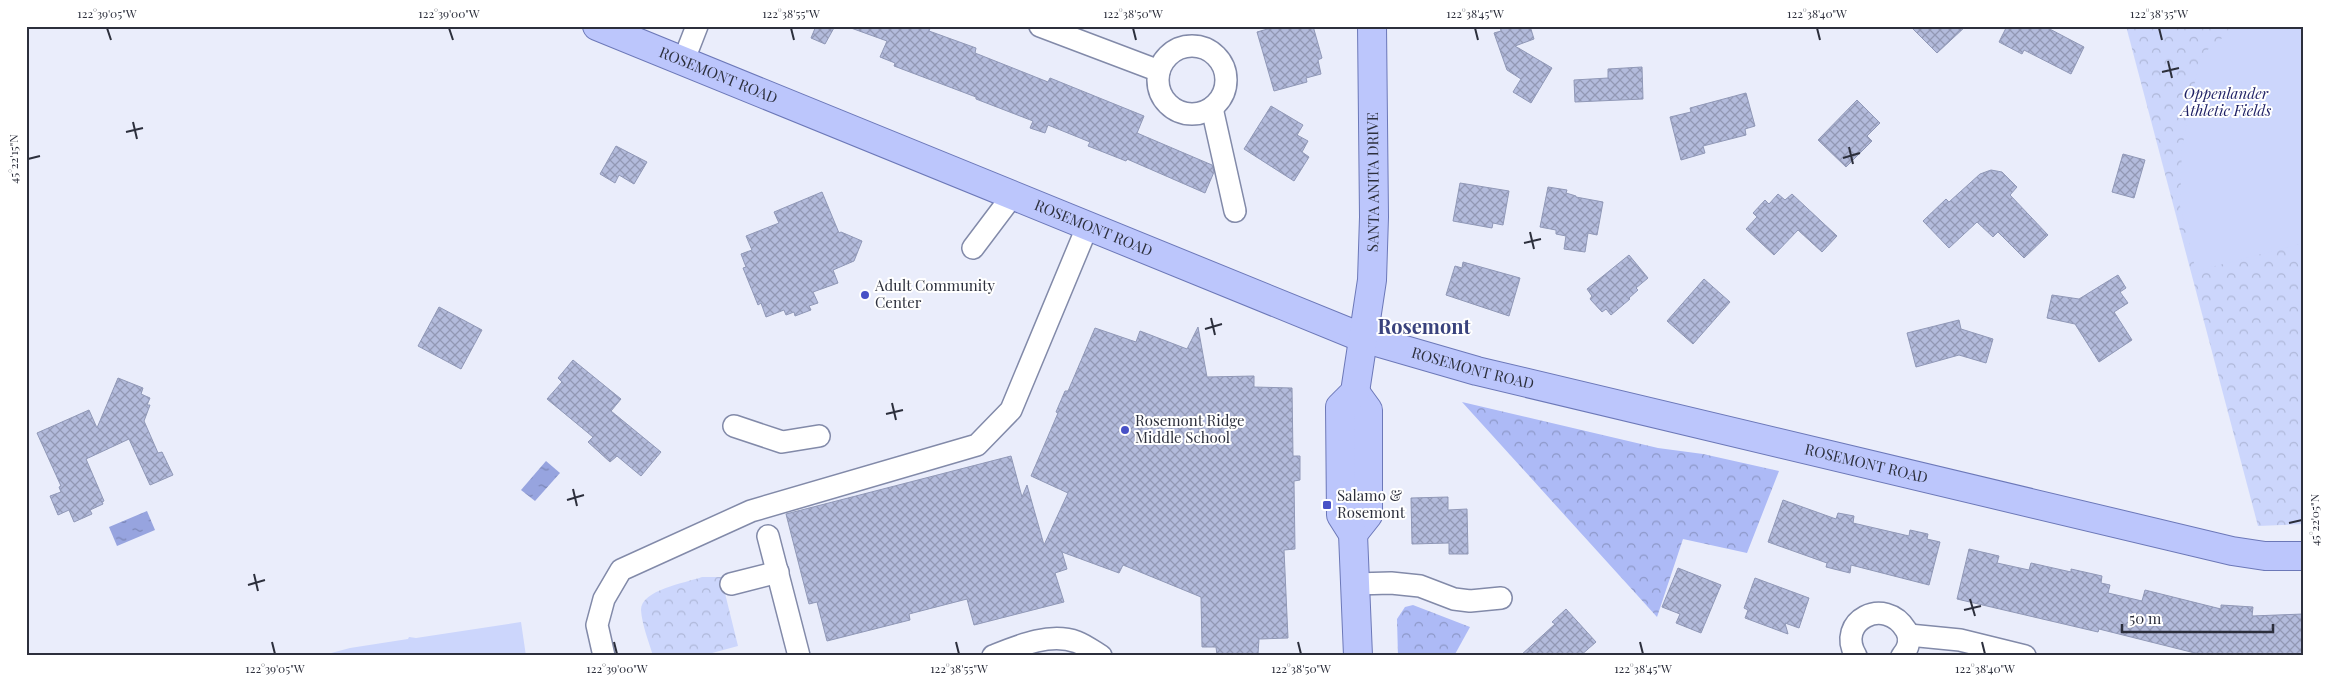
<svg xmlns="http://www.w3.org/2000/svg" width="2329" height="682" font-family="'Playfair Display',serif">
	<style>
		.forest { fill: url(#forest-crowns) }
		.park { fill: url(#park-crowns) }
		.garden { fill: #ccd6fc }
		.water { fill: url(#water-ripples) }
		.building { fill: url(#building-cross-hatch); stroke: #9098b7 }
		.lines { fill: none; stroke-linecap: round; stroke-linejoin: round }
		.minor-casing { stroke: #828aa9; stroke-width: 24 }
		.major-casing { stroke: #6c78b8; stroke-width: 30 }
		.minor { stroke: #fff; stroke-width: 21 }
		.major { stroke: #bcc6fc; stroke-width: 28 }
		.ticks { fill: none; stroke: #2c2f3c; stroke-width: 2 }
		.poi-dot { fill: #4851c6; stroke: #fff; stroke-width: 2 }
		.labels { text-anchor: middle; stroke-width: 4; stroke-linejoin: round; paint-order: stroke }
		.street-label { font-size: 15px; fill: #2c2f3c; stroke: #fff }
		.park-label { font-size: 15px; font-style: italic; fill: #1d1f63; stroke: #fff }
		.poi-label { font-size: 15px; fill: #2c2f3c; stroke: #fff; text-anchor: start }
		.district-label { font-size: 20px; font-weight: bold; fill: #39427d; stroke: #fff }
		.neatline { fill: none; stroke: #2c2f3c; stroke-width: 2 }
		.ticks-label { font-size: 12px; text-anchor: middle; fill: #2c2f3c }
	</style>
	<defs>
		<pattern id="forest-crowns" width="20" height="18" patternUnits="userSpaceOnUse" patternTransform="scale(1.25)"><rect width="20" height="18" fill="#adbaf6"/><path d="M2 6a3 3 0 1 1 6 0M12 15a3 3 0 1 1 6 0" fill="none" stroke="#8d98c8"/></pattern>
		<pattern id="park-crowns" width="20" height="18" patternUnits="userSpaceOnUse" patternTransform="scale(1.25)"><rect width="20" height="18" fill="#ccd6fc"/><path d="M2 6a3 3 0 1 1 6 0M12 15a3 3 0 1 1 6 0" fill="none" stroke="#afb8d9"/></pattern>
		<pattern id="water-ripples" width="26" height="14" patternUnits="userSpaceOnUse" patternTransform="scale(1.25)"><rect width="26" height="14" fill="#97a4df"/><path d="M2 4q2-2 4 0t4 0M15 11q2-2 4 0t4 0" fill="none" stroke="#7b86b6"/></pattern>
		<pattern id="building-cross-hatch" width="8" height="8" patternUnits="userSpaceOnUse" patternTransform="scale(1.25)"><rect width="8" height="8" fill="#b3bbdc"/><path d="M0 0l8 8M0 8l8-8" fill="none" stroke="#9298b4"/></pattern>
	</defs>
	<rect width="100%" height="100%" fill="#eaedfb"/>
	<g class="forest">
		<polygon points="1462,402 1658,448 1703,454 1779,471 1747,553 1683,539 1657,617"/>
		<polygon points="1413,605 1470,627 1454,656 1398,656 1397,619 1405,607"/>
	</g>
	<g class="park">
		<polygon points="2126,26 2303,26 2303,524 2258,526"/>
		<path d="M702 577H721L738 646 701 656H653C649 642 642 625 641 610 641 590 685 583 702 577Z"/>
	</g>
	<g class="garden">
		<polygon points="2237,26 2303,26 2303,243 2196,271 2180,206 2182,148 2200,56"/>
		<polygon points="521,622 526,656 320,656 350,648 408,639 409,637 416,638"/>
	</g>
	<g class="water">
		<polygon points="546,461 560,473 535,501 521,490"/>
		<polygon points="147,511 155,530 117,546 109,527"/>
	</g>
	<g class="building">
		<polygon points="816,26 835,26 825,44 811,38"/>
		<polygon points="852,26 931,26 929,31 976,48 975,53 1048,82 1050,78 1144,116 1137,133 1212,165 1214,172 1205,193 1127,159 1126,161 1088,146 1090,142 1048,125 1045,133 1030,128 1033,121 976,99 976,97 894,66 895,63 880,57 887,41 851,28"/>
		<polygon points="1278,26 1313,26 1322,58 1318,60 1321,74 1306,78 1307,82 1274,91 1257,32"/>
		<polygon points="1500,26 1530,26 1534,39 1515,46 1552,68 1531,103 1513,92 1521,79 1507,70 1494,33 1501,31"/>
		<polygon points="1910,26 1966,26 1937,53"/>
		<polygon points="2007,26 2044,26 2084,47 2071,74 2024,50 2022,54 1999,42"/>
		<polygon points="1642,67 1643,99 1575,102 1574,80 1608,78 1608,69"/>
		<polygon points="1746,93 1755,126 1745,129 1746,135 1703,146 1705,153 1681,160 1670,117 1691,112 1690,108"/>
		<polygon points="1857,100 1880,123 1867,136 1872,141 1846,167 1818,140"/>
		<polygon points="1271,106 1303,125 1297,135 1308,141 1302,152 1309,157 1294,181 1244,149"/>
		<polygon points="616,146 647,162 634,184 619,175 615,183 600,174"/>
		<polygon points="2123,154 2145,160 2134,198 2112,192"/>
		<polygon points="1991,170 2002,172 2017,187 2010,195 2048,235 2024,258 1998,232 1993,237 1977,222 1949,248 1923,221 1946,199 1949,202 1980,174"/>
		<polygon points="1460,183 1509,191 1503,225 1493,223 1492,228 1453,221"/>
		<polygon points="1548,187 1567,190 1566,193 1576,196 1576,197 1603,202 1597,235 1588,233 1585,252 1564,249 1566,236 1556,234 1556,230 1540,227"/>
		<polygon points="822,192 839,233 841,232 862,241 854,261 833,270 838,283 813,292 818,303 809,306 811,310 795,316 794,312 786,315 784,310 766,317 761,303 758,305 743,268 746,267 741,254 752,250 746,236 779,223 774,212"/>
		<polygon points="1778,194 1785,200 1792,194 1837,236 1822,252 1798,230 1774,255 1746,229 1757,217 1753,213 1765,200 1769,204"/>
		<polygon points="1629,255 1648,278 1636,288 1638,290 1629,298 1630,299 1611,315 1606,309 1602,312 1590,299 1592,296 1587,289"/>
		<polygon points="1463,262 1520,278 1509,316 1446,295 1455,266 1462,268"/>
		<polygon points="2118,275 2126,288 2120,292 2128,303 2114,312 2132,340 2099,362 2075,324 2047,318 2052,295 2079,299"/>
		<polygon points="1704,279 1730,302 1693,344 1667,321"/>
		<polygon points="439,307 482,330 461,369 418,346"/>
		<polygon points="1959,320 1961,329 1993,339 1986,363 1959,355 1916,367 1907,333"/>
		<polygon points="1198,327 1207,377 1254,376 1254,387 1292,388 1293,456 1300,456 1300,480 1294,481 1295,549 1284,550 1288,638 1259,639 1258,654 1217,655 1216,647 1202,647 1201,597 1123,565 1119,573 1062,552 1067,569 1055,573 1064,602 974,625 967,599 909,614 910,620 827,641 817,602 809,604 786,514 1011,456 1022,497 1027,485 1044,545 1068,493 1031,476 1058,413 1056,412 1065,391 1068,391 1095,328 1136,342 1140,331 1187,349"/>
		<polygon points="573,360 621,399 611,411 661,452 641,476 617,456 610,462 588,442 593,437 547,399 562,382 558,378"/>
		<polygon points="118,378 143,388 141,394 150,398 147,405 150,405 144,421 158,453 162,452 173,475 150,485 129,439 86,459 104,501 102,502 103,504 90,510 92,514 74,522 69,510 58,515 50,496 61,492 59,487 61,486 37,433 89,410 97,428"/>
		<polygon points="1448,497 1448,510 1467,509 1468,554 1449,554 1449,543 1412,544 1411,498"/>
		<polygon points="1783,500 1836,519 1838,513 1854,516 1853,523 1909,536 1910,530 1928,534 1927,539 1940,542 1929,585 1851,565 1850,573 1826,567 1827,563 1768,542"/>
		<polygon points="1969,549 1999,556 1997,563 2029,570 2031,563 2071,572 2071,569 2102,576 2101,583 2110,585 2108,593 2142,601 2145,590 2221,609 2221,605 2253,607 2252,616 2303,614 2303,656 2207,656 2099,629 2098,632 1957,599"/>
		<polygon points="1678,568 1721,585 1701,633 1676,623 1680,614 1662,607"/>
		<polygon points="1755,578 1809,598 1799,628 1785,623 1788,634 1745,618 1748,610 1744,608"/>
		<polygon points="1566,609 1596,642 1580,656 1520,656 1555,624 1552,622"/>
	</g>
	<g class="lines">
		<g class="minor-casing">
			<g id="minor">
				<polyline points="1040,26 1159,71"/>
				<circle cx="1192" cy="80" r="34"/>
				<polyline points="683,62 697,26"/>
				<polyline points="1212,108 1235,211"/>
				<polyline points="973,248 1013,195"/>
				<polyline points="734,426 782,442 819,436"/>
				<polyline points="768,536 799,656"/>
				<polyline points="731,584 778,572"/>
				<polyline points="1355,584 1391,583 1420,586 1454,599 1470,601 1501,598"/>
				<polyline points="1909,635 1960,640 2025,656"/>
				<polyline points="604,656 597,625 604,599 621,570 751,511 977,445 1011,410 1088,225"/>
				<path d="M993 656C1018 646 1050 632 1077 642 1085 645 1093 651 1101 656"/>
				<path d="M1856 656C1835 621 1885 595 1906 630 1911 639 1909 648 1902 656"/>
			</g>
		</g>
		<g class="major-casing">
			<g id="major">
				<path id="s1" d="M597 26 1363 338 1477 371 2232 551 2265 556H2303"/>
				<polyline points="1353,534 1368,515 1368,410 1355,392"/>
				<path id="s2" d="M1358 656 1353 534 1341 515 1340 407 1355 392 1372 280 1374 217 1372 26"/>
			</g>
		</g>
		<use href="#minor" class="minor"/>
		<use href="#major" class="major"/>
	</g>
	<path class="ticks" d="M107 28 111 40M449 28 453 40M791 28 794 40M1133 28 1136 40M1475 28 1478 40M1817 28 1820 40M2159 28 2162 40M2168 61 2172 78M2162 72 2179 68M133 122 137 139M126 132 143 128M1849 147 1853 164M1843 158 1860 153M28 159 40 156M1530 232 1534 249M1524 243 1541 239M1211 318 1215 335M1205 329 1222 324M892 403 896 420M886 414 903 410M573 489 577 506M567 500 584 495M2289 523 2302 520M254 574 258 591M248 585 265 580M1970 599 1975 616M1964 610 1981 606M272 642 275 654M614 642 617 654M956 642 959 654M1298 642 1301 654M1640 642 1643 654M1982 642 1985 654"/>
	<g class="poi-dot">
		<circle cx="865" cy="295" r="5"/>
		<circle cx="1125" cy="430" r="5"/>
		<rect x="1322" y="500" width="10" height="10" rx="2.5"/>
	</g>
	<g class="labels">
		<g class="street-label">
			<text dy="5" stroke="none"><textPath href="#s1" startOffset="131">ROSEMONT ROAD</textPath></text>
			<text dy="5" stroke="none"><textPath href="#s2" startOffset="485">SANTA ANITA DRIVE</textPath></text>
			<text dy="5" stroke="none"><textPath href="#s1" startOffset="536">ROSEMONT ROAD</textPath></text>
			<text dy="5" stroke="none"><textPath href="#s1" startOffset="941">ROSEMONT ROAD</textPath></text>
			<text dy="5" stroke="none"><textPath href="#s1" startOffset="1346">ROSEMONT ROAD</textPath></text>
		</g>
		<g class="park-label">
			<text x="2226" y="99">Oppenlander<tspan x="2226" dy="17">Athletic Fields</tspan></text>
		</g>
		<g class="poi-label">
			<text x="875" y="291">Adult Community<tspan x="875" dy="17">Center</tspan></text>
			<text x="1135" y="426">Rosemont Ridge<tspan x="1135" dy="17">Middle School</tspan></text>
			<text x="1337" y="501">Salamo &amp;<tspan x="1337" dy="17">Rosemont</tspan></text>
		</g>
		<g class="district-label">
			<text x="1424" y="334">Rosemont</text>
		</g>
	</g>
	<rect width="2329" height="682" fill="none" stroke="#ffffff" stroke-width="55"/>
	<path d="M2122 624v8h151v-8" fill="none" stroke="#2c2f3c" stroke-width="2.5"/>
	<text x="2129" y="624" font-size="15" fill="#2c2f3c" stroke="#ffffff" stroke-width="4" paint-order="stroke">50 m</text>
	<rect x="28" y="28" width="2274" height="626" class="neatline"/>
	<g class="ticks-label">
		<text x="107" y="18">122°39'05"W</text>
		<text x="449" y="18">122°39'00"W</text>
		<text x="791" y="18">122°38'55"W</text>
		<text x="1133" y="18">122°38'50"W</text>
		<text x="1475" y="18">122°38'45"W</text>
		<text x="1817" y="18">122°38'40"W</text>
		<text x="2159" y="18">122°38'35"W</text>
		<text transform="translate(14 159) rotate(-90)" y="4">45°22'15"N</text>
		<text transform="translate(2315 520) rotate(-90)" y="4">45°22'05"N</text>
		<text x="275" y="673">122°39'05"W</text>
		<text x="617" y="673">122°39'00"W</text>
		<text x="959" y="673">122°38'55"W</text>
		<text x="1301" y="673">122°38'50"W</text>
		<text x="1643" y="673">122°38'45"W</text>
		<text x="1985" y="673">122°38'40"W</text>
	</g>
</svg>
